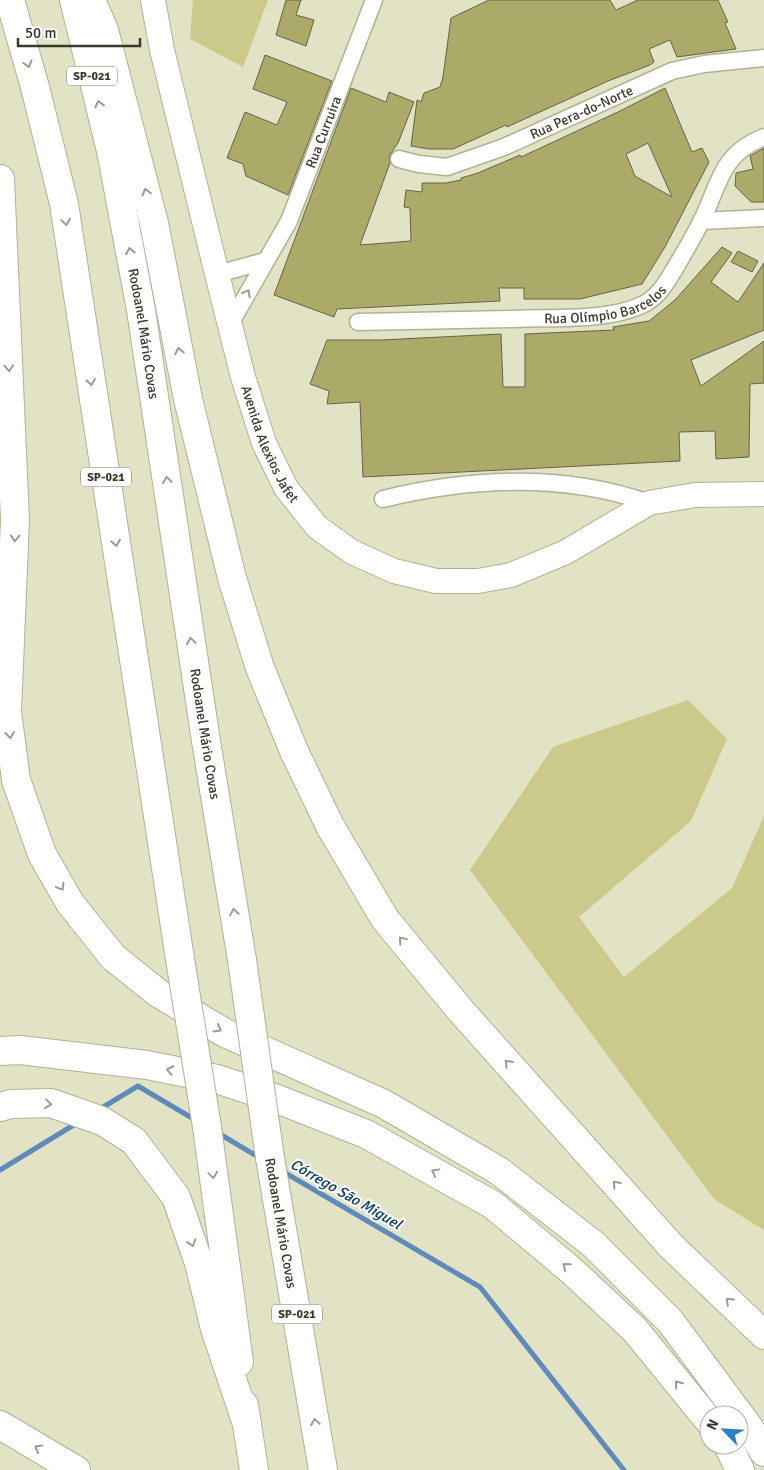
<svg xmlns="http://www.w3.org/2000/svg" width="764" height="1470" viewBox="0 0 764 1470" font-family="Signika,sans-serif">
<rect width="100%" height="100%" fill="#e2e2c4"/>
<!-- green -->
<path fill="#cbca8a" d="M 193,0 L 268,0 L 243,67 L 190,39 Z
M 688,700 L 727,739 L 691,821 L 579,917 L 624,977 L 732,888 L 764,816 L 764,1230 L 714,1199 L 470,870 L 553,747 Z"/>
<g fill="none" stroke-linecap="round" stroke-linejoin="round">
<!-- stream -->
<path stroke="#5e8bbb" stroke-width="5" d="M 100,1109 L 138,1086 L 197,1121
M 218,1133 L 260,1158
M 0,1170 L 77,1123
M 282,1171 L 480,1287 L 624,1470"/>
</g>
<!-- building -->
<path fill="#abaa68" stroke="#646449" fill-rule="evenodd" d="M 286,0 L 301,0 L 296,15 L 314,20 L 306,46 L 276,35 Z
M 489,0 L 610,0 L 616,10 L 638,0 L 718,0 L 728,22 L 725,23 L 736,49 L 677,57 L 670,40 L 649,49 L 654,62 L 650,65 L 608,81 L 507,127 L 506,125 L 453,149 L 429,149 L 411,146 L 417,100 L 421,102 L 424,93 L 440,87 L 443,77 L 451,18 Z
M 265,55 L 332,81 L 288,195 L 246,176 L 243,164 L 227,158 L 245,112 L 277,125 L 287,102 L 253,89 Z
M 351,88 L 386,102 L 389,92 L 414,102 L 398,143 L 389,156 L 390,163 L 360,245 L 411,241 L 410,208 L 404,207 L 406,190 L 422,192 L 422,183 L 446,183 L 461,180 L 461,178 L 478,173 L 520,155 L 521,157 L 620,111 L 665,88 L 692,152 L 702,148 L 709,162 L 665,247 L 642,284 L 580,299 L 524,299 L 524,288 L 499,288 L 500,301 L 337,309 L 334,317 L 274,295 ZM 648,143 L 672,197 L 635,176 L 626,154 Z
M 764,148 L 764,202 L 751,202 L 735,186 L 736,173 L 753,169 L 750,156 Z
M 722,247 L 732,253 L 711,282 L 738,302 L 764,263 L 764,330 L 691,360 L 701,386 L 764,341 L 764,383 L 750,384 L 749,457 L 716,459 L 715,431 L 679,432 L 680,461 L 363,477 L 360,402 L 327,404 L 329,391 L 310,384 L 327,340 L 381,340 L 501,334 L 503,387 L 525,387 L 525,334 L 614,330 L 613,327 L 649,321 L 675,300 Z
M 738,251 L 758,261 L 752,272 L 731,262 Z"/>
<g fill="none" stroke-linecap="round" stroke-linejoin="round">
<defs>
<g id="street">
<path id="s1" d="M 399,159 L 419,164 L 447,167 L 504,147 L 672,71 L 704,64 L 764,58"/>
<path d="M 701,221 L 764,218"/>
<path d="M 217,274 L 265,261"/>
<path id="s2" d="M 358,322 C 410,321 462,320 514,319 C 553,317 616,322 649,301 C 662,292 669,278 677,265 C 685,251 694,236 701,222 C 720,184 720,154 764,137"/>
<path id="s3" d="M 230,324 L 289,221 L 374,0"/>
<path d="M 383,499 C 470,478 563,473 649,503"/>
</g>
<g id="secondary">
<path id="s4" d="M 153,0 L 162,50 L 217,274 L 243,377 L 264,443 L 286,488 L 317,527 L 352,552 L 394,571 L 436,581 L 478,581 L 511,575 L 566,552 L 649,503 L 695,495 L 764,494"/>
</g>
<g id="highway">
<path d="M 10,0 L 35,87 L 64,204 L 180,959"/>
<path id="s5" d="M 74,0 L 111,151 L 141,310 L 206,741 L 242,960"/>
<path d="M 91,0 L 104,30 L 154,223 L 188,399 L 232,578 L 260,668 L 294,751 L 330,826 L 385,919 L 461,1011 L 671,1246 L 764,1335"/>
<path d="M 0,179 L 15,520 L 7,712 L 16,780 L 42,854 L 70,903 L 113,957 L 158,993 L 225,1033 L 384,1104 L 499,1171 L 593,1244 L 670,1321 L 748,1426 L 764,1452"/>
<path d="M 0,1051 L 20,1050 L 147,1065 L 217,1079 L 277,1099 L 366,1134 L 493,1205 L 572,1271 L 635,1330 L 709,1421"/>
<path d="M 0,1107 L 11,1104 L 51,1103 L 102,1121 L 134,1141 L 176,1197 L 199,1263 L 215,1329 L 247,1424"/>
<path d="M 207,1127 L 239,1362"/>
<path id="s6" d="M 270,1158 L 323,1470"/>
<path d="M 244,1405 L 254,1470"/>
<path d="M 0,1425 L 76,1470"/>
<path d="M 728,1445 L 740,1470"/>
</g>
</defs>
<!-- street casing -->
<use href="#street" stroke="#b1b294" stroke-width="19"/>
<!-- secondary casing -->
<use href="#secondary" stroke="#b1b294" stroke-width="26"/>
<!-- highway casing -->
<use href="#highway" stroke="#b1b294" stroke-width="30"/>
<!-- street -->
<use href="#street" stroke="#fff" stroke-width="16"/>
<!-- secondary -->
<use href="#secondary" stroke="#fff" stroke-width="24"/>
<!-- highway -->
<use href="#highway" stroke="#fff" stroke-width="28"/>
<defs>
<path id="highway-bridge" d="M 180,959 L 207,1127
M 242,960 L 270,1158"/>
</defs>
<!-- highway-bridge casing -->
<use href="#highway-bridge" stroke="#b1b294" stroke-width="30" stroke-linecap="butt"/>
<!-- highway-bridge -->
<use href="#highway-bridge" stroke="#fff" stroke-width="28"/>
</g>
<!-- one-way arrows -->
<defs><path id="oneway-chevron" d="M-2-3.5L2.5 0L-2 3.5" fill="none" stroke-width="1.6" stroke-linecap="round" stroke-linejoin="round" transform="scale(1.25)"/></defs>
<g stroke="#9c9c95">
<use href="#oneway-chevron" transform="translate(28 64) rotate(74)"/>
<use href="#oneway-chevron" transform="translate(99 104) rotate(-104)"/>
<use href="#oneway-chevron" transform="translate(146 192) rotate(-105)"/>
<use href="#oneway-chevron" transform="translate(66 222) rotate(81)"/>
<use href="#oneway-chevron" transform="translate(130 251) rotate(-101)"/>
<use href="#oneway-chevron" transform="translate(247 293) rotate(-61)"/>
<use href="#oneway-chevron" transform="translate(179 351) rotate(-101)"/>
<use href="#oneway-chevron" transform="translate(9 368) rotate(87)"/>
<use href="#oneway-chevron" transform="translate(91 382) rotate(81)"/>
<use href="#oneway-chevron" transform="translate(167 480) rotate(-98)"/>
<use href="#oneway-chevron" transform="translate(15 538) rotate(92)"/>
<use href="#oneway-chevron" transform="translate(116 543) rotate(81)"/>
<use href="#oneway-chevron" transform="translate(191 641) rotate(-98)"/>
<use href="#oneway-chevron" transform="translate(10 735) rotate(83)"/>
<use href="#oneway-chevron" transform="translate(61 887) rotate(59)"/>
<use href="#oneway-chevron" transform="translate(234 912) rotate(-99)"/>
<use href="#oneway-chevron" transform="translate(402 940) rotate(-130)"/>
<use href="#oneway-chevron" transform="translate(218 1029) rotate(30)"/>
<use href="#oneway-chevron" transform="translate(508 1063) rotate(-132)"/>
<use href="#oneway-chevron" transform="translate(170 1070) rotate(-168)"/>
<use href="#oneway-chevron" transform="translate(48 1104) rotate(6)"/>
<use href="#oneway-chevron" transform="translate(435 1172) rotate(-151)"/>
<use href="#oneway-chevron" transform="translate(213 1175) rotate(82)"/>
<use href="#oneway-chevron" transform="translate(616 1184) rotate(-132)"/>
<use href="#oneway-chevron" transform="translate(192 1243) rotate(71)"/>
<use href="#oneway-chevron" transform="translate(566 1266) rotate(-140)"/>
<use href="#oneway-chevron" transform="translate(729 1301) rotate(-136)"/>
<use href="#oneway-chevron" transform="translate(678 1384) rotate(-129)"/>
<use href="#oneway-chevron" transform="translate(315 1422) rotate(-100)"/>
<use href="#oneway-chevron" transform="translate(38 1448) rotate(-149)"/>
</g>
<g text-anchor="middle" stroke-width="4" stroke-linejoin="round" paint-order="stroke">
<!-- shield labels -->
<g fill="#fff" stroke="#74746b" stroke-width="1">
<rect x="67" y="66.5" width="50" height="19" rx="4"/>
<rect x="81" y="467.5" width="50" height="19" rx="4"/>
<rect x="272" y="1304.5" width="50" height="19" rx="4"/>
</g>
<g font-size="12" font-weight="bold" fill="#38382b">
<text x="92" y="80">SP-021</text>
<text x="106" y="481">SP-021</text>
<text x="297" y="1318">SP-021</text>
</g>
<!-- street labels -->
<g font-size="14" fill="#38382b" stroke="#fff">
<text dy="5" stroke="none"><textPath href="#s1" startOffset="194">Rua Pera-do-Norte</textPath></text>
<text dy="5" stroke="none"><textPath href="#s3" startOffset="214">Rua Curruira</textPath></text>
<text dy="5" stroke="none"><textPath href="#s2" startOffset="250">Rua Olímpio Barcelos</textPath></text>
<text dy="5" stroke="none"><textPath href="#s5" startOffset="341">Rodoanel Mário Covas</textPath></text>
<text dy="5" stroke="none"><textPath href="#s4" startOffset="460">Avenida Alexios Jafet</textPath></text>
<text dy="5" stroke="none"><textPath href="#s5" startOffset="746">Rodoanel Mário Covas</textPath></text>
<text dy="5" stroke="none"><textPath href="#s6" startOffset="66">Rodoanel Mário Covas</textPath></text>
</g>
<!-- water labels -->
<g font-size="15" font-style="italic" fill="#053b68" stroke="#fff">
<text transform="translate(346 1194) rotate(30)" y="5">Córrego São Miguel</text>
</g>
</g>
<!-- north arrow -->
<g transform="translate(724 1430) rotate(295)"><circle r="24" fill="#ffffff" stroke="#afafaa"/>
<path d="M0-4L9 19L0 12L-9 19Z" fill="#2a80ce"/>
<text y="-8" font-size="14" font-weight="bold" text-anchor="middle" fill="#38382b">N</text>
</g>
<!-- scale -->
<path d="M18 38v8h122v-8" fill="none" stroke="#38382b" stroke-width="2.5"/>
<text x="25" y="38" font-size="15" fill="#38382b" stroke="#ffffff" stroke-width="4" paint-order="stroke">50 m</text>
</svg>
